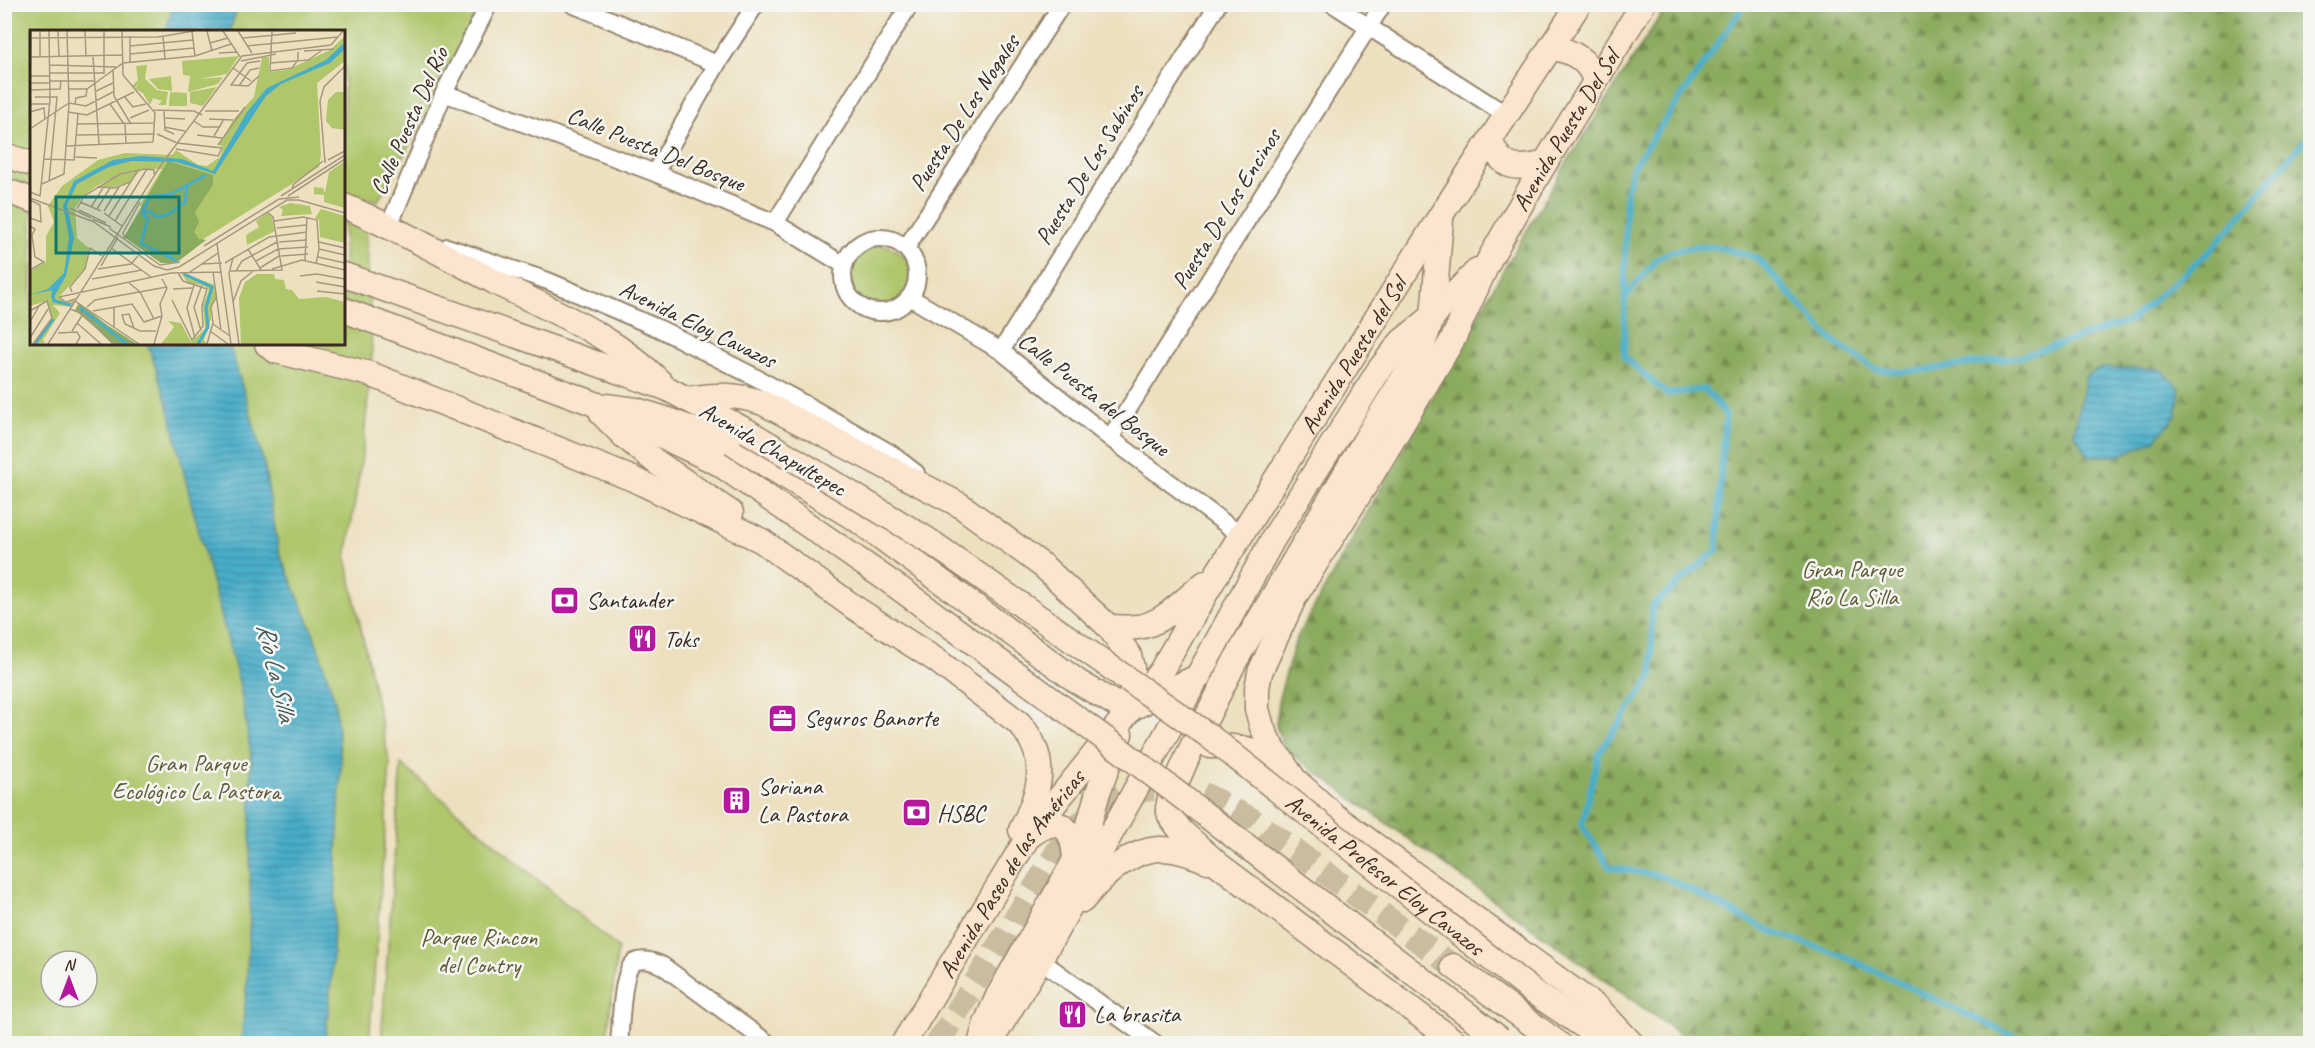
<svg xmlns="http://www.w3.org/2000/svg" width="2315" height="1048" viewBox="0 0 2315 1048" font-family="Caveat,sans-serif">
<defs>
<pattern id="forest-firs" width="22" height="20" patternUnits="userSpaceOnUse" patternTransform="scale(1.5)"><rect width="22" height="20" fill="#8bab5f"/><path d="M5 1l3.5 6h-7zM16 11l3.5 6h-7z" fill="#738b4e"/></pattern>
<pattern id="water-rules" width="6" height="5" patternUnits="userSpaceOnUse" patternTransform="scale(1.5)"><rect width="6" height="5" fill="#48adc8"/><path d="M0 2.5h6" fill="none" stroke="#3d8da2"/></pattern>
</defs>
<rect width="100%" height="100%" fill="#f6f6f2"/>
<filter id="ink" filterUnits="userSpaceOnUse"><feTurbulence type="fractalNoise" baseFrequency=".0167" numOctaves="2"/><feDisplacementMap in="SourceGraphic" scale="12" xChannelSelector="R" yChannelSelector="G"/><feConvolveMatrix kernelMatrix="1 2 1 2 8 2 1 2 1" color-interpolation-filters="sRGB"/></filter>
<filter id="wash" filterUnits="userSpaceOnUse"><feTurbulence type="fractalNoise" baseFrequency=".008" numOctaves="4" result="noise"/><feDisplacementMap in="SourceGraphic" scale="24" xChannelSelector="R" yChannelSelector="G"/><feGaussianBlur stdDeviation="1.35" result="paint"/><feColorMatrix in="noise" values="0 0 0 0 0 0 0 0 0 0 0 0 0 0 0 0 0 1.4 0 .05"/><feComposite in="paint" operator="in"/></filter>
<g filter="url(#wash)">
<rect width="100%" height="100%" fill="#ede0bf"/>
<!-- green -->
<path fill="#afc66b" stroke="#757844" stroke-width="1.5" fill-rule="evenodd" d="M 5,5 L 487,5 L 378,201 L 365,198 L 372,356 L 363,449 L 346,558 L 390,765 L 369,1043 L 5,1044 ZM 32,32 L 344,32 L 344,344 L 32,344 ZM 51,961 L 87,961 L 87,997 L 51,997 Z
M 880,244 C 943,257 895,337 857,295 C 836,273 858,251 880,244 Z
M 401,764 L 618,948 L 606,1043 L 381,1043 Z"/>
<!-- forest -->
<path fill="url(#forest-firs)" stroke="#636a3e" stroke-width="1.5" d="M 1667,5 L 2310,5 L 2310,1043 L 1692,1043 L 1285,750 L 1276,726 L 1278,701 L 1296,639 L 1505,267 L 1564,167 Z"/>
<!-- water -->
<path fill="url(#water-rules)" stroke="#426c73" stroke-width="1.5" d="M 173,5 L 173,4 L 238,5 L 230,31 L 166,31 Z
M 148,344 L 229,344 L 250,411 L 264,464 L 279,552 L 313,632 L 335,701 L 341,761 L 332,975 L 325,1043 L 241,1043 L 246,995 L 250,914 L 251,755 L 240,686 L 190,498 L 169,409 Z
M 2101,368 L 2160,369 L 2180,388 L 2176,416 L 2154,441 L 2118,456 L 2089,456 L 2074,433 L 2086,376 Z"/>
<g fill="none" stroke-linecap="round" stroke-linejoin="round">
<!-- stream -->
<path stroke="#48adc8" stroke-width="6" d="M 1745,4 L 1633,167 L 1626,192 L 1624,357 L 1667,394 L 1705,389 L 1726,415 L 1721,471 L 1717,550 L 1652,606 L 1652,676 L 1599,753 L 1582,825 L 1609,867 L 1665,877 L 1772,932 L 1843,956 L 2000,1030 L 2034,1044
M 1625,298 L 1657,259 L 1670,252 L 1697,247 L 1718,247 L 1757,258 L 1833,341 L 1875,369 L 1899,372 L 1925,370 L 2019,357 L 2130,321 L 2212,249 L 2310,134"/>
</g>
</g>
<g filter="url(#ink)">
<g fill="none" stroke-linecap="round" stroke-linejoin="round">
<!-- secondary-tunnel -->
<path stroke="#c9bc9f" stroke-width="24" stroke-dasharray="24 12" stroke-linecap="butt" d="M 937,1044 L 1065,839 L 1102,803 L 1148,789 L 1198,791 L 1253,820 L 1453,966"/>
<defs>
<path id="street" d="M 572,4 L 717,64
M 1333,4 L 1505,114
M 444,93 L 655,173 L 775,223 L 844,265
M 655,173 L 717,64 L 756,4
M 775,223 L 910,4
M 389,226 L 444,93 L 489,4
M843 275a37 37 0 1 1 74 0a37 37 0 1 1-74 0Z
M 447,247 L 548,281 L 660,329 L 751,375 L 810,407 L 890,453 L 916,473
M 906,248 L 1062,4
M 911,298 L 1001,351 L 1110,438 L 1242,536
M 1001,351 L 1218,4
M 1110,438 L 1383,4
M 1040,960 L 1156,1044
M 619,1044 C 621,1028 621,969 635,962 C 644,958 655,962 663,966 L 769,1044"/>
<g id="secondary">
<path d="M 1551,48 C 1571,50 1589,60 1595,81"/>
<path d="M 1490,140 C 1501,169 1516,171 1545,163"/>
<path d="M 4,155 L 32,164"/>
<path d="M 4,190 L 32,200"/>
<path d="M 344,206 C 396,228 445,256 495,282 C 552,311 615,336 660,382"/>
<path d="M 1441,220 L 1433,316 L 1420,352 L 1374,425 L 1235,661 L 1190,751 L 1170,797 L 1168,808 L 1170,816 L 1181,831 L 1219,865 L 1458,1044"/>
<path d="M 344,275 L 666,388 L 747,431"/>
<path d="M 344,310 L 590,402 L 718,463"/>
<path d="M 267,344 L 276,351 L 370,374 L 633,479 L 748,534 L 762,541 L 855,608 L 936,660 L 1019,723 C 1051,759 1040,792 1021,830"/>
<path d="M 686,399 C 716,395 734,393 763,403 L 960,505 L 1043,566 L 1109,627 L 1129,655 L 1132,668 L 1131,701"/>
<path d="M 598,405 L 636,410 L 665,419 L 705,434 L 757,459 L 859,521 L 1078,682 L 1124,709 L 1130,709 L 1199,676"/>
<path d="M 602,414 L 624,436 L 656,462 L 731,513"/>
<path d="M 1109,627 C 1118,627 1128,628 1138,627 C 1165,623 1184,599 1205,583"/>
<path d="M 1210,746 C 1237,745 1259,750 1283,761"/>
<path d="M 1031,835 C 1060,813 1073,827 1075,860"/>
<path d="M 1083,900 C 1101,878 1128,851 1158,849 C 1175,848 1193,855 1208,861"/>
<path d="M 1453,966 L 1559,1044"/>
<path d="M 1532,991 L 1610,1044"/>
<path d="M 994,1036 L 1040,960 L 1142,778 L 1273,539 L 1379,370 L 1402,341 L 1433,316 L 1478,270"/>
<path id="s1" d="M 903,1044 L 1028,837 L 1161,671 L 1218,572 L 1441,215 L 1579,4"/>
<path d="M 980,1044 L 986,1023 L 998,996 L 1075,860 L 1089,824 L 1098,792 L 1120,734"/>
<path id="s2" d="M 1632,1044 L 1599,1009 L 1336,817 L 1295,780 L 1270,744 L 1262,727 L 1257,709 L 1257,688 L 1260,672 L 1295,596 L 1372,474 L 1453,339 L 1490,258 L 1545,163 L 1643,4"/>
</g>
</defs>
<!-- street casing -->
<use href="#street" stroke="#94856e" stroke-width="20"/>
<!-- secondary casing -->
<use href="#secondary" stroke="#94856e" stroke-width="27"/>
<!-- street -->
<use href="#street" stroke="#fff" stroke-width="16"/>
<!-- secondary -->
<use href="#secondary" stroke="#fbe5cf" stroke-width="24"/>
<defs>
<g id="secondary-bridge">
<path id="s3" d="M 747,431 L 928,540 L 1209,736 L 1532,991"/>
<path d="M 718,463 L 899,588 L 1123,752 L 1500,1039"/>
</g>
</defs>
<!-- secondary-bridge casing -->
<use href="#secondary-bridge" stroke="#94856e" stroke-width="27" stroke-linecap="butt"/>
<!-- secondary-bridge -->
<use href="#secondary-bridge" stroke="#fbe5cf" stroke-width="24"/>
</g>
</g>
<!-- icons -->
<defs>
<symbol id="bank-square" viewBox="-11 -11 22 22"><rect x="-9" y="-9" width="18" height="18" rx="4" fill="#b5179e" stroke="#f6f6f2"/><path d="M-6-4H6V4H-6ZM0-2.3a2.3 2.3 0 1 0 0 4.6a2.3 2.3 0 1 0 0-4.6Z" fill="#fff"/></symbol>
<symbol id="restaurant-square" viewBox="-11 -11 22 22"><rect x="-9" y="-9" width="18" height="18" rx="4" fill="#b5179e" stroke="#f6f6f2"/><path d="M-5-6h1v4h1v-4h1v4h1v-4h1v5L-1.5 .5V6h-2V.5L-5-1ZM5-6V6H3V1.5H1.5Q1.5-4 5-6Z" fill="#fff"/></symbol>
<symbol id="office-square" viewBox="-11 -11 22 22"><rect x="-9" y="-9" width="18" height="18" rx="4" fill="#b5179e" stroke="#f6f6f2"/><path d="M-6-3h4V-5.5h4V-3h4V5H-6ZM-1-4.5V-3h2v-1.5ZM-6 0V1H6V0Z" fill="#fff"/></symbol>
<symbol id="building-square" viewBox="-11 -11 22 22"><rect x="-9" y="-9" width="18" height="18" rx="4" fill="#b5179e" stroke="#f6f6f2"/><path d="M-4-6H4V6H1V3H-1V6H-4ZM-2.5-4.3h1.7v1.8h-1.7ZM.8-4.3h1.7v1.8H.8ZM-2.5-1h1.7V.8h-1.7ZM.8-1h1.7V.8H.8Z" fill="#fff"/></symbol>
</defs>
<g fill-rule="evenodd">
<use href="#bank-square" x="548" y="584" width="33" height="33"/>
<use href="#restaurant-square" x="626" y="622" width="33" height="33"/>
<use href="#office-square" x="766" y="702" width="33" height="33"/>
<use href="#building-square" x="720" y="784" width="33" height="33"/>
<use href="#bank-square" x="900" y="796" width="33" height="33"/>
<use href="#restaurant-square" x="1056" y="998" width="33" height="33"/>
</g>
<g text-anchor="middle" stroke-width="5" stroke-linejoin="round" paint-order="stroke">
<!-- street labels -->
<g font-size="24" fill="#3b2a1e" stroke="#f6f6f2">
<text transform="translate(964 113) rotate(-57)" y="8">Puesta De Los Nogales</text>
<text transform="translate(409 121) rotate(-66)" y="8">Calle Puesta Del Río</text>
<text dy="8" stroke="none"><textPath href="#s2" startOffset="1170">Avenida Puesta Del Sol</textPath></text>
<text transform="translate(656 149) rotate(22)" y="8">Calle Puesta Del Bosque</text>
<text transform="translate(1089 165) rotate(-58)" y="8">Puesta De Los Sabinos</text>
<text transform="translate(1226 209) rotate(-58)" y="8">Puesta De Los Encinos</text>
<text transform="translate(698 324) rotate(26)" y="8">Avenida Eloy Cavazos</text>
<text dy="8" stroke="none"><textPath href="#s1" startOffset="824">Avenida Puesta del Sol</textPath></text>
<text transform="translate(1094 394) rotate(38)" y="8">Calle Puesta del Bosque</text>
<text transform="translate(773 449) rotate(30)" y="8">Avenida Chapultepec</text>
<text dy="8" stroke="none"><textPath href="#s1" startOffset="202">Avenida Paseo de las Américas</textPath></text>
<text dy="8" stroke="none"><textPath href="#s3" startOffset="778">Avenida Profesor Eloy Cavazos</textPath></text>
</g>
<!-- park labels -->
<g font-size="24" fill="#5e5935" stroke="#f6f6f2">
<text x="1852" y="577">Gran Parque<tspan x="1852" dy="28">Río La Silla</tspan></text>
<text x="196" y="771">Gran Parque<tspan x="196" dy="28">Ecológico La Pastora</tspan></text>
<text x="479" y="945">Parque Rincon<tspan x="479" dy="28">del Contry</tspan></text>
</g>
<!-- poi labels -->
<g font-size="24" fill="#3b2a1e" stroke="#f6f6f2" text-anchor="start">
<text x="586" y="608">Santander</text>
<text x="664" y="647">Toks</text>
<text x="804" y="726">Seguros Banorte</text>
<text x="758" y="794">Soriana<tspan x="758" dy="28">La Pastora</tspan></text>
<text x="937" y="821">HSBC</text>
<text x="1094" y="1022">La brasita</text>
</g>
<!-- water labels -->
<g font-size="26" font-style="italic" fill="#40585a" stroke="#f6f6f2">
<text transform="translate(277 672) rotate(77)" y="9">Río La Silla</text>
</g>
</g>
<!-- overview -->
<g transform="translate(30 30)">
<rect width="315" height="315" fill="#ede0bf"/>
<path d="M 315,6 L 315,31 L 287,53 L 291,125 L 289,137 L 175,208 L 156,225 L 110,175 L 132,139 L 112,139 L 99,152 L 84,157 L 70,157 L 80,149 L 67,156 L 53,166 L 45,178 L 47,208 L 59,218 L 55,239 L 29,267 L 36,273 L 45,270 L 41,277 L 23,275 L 30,283 L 13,310 L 15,313 L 4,314 L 22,291 L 17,271 L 0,276 L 0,241 L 16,232 L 16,206 L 24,192 L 18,176 L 32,156 L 68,130 L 95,123 L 142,125 L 146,120 L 168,135 L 177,136 L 190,127 L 193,117 L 189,115 L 203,90 L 224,67 L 232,27 L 239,27 L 239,42 L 257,40 L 300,20 ZM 209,26 L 197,44 L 169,49 L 193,47 L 188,54 L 158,62 L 160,46 L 153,45 L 152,31 ZM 117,35 L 115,49 L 127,60 L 138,62 L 136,75 L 128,75 L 132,71 L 123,68 L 120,75 L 113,63 L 105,59 L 111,51 L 104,59 L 102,56 L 108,50 L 106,36 ZM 141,46 L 142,61 L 128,59 L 119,49 ZM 187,57 L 173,76 L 160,73 L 160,62 ZM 140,62 L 157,63 L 157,76 L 139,76 ZM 306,62 L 315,62 L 315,100 L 302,98 L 296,91 L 298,70 ZM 315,131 L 315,178 L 294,172 L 294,165 L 284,164 L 284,157 L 293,158 L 295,163 L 299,142 ZM 260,173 L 280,176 L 282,184 L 251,186 L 253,180 L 249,177 ZM 291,179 L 315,186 L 315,213 L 290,207 L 289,190 L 285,188 ZM 237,183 L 241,185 L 245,201 L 217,215 L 216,205 L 229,197 L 226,191 ZM 150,242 L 185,255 L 187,266 L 181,276 L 181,289 L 174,310 L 177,314 L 131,314 L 144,297 L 138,291 L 151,293 L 161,312 L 175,299 L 173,275 L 179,260 L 173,255 L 159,254 ZM 227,244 L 244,244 L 245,249 L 254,250 L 256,259 L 262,260 L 269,269 L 296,267 L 315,272 L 315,314 L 211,314 L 209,268 L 215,252 Z" fill="#afc66b"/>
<path d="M 138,131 L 183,145 L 183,155 L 165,182 L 169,192 L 164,202 L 169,209 L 176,210 L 146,233 L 131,233 L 94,207 ZM 49,273 L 77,295 L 107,314 L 84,314 L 45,280 Z" fill="#8bab5f"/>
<path d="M 315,12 L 315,19 L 300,33 L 251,54 L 236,66 L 185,144 L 147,132 L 101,131 L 79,137 L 47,154 L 37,175 L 44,208 L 36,246 L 24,267 L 21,268 L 22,260 L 0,265 L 18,259 L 34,243 L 39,207 L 33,176 L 44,151 L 83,130 L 111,126 L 152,129 L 183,141 L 217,82 L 237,58 L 296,30 Z" fill="#48adc8"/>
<path fill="none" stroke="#48adc8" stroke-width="3" d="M 112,183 L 120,166 L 141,164 L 176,145M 113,183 L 119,181 L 127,187 L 139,184 L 155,172 L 157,156M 112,184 L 118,189 L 111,213 L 147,231M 154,244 L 182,257 L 176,278 L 178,297 L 168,314M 23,266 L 24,271 L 41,275M 50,278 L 97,314M 5,314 L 23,289"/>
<path fill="none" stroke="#a6977f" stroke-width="1.5" d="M 10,1 L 10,27M 28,1 L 29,26M 55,1 L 56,26M 74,1 L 74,44M 92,1 L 93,45 L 125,83 L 123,112M 162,1 L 165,26M 177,1 L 182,21M 193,1 L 210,27M 208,1 L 222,23M 242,1 L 240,41 L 262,38 L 268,30 L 268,22M 100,6 L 100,32M 133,6 L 135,29M 0,8 L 128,7 L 164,1M 213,8 L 266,3M 180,13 L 198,8M 100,16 L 163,10M 217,16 L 308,7M 274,21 L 304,19M 189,23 L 207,22M 100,24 L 164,18M 1,27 L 92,25M 63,27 L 69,114M 211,31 L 246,24M 240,33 L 278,30 L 291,21M 20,35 L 86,37M 203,38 L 221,51M 83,39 L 84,66 L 101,94M 20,43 L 74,43M 1,46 L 20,46M 229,46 L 218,56 L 201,55 L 217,33 L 230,31M 20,51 L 65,51M 1,53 L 20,53M 209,56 L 220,40 L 229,38M 0,57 L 1,1M 39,59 L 57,59 L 93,33 L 165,26 L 201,14M 0,60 L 30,59 L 31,51M 66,61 L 83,53M 94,66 L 103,77 L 116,74M 5,67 L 27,67 L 19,151M 0,74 L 20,74M 45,74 L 46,68 L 56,66 L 57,59M 80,74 L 94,94M 122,80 L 164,81 L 172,85M 134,80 L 135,100 L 144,104M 175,81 L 209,81M 0,82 L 14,78 L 15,89M 38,82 L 57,85 L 104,62M 100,88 L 119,80M 135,88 L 155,89M 179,89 L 203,90M 164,91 L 173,97 L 189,97M 47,94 L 125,93M 95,94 L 96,113M 134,97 L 155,101M 0,99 L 39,73 L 56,76 L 83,62M 127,104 L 147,113 L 192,118 L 188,126 L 146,119M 46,105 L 125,104M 167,105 L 192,108M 184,106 L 194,89M 188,115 L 215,77M 36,116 L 123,112M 45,127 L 67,128M 295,128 L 295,133 L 290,71 L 294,57 L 315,36M 14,129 L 44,130 L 48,84M 298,130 L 315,121M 12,154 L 34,144 L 39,74 L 37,1M 67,157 L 85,158 L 100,152M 262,160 L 263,155 L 293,131M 0,162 L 10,166 L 20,70 L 19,1M 251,166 L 315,125M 258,166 L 315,129M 0,168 L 64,192 L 124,236 L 137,240 L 149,237 L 257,170 L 269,170 L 315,183M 0,170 L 10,175 L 11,192 L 0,188M 50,172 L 71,181M 61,177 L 73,158M 40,178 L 61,188M 47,179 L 54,166 L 90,144 L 115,139 L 124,140 L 124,144M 67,179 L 80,158M 49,180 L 76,193M 74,181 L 89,157M 74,183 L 92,196M 79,186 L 107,142M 62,189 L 81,197M 85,191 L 117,139M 244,191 L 273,187 L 287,190 L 289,219 L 286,234M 0,196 L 5,199 L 2,205 L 5,227 L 14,232 L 0,240M 79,198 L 130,235 L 150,232M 247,198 L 276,195M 95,209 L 93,203 L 110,172M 249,212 L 277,210M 289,212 L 315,218M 187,214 L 201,314M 174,216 L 249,169 L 269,167M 81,218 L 121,247M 218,219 L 231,240M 289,219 L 315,225M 251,226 L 278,224M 288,227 L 315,233M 203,228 L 199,243 L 209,314M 275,230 L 277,188M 226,231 L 248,219 L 278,217M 195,233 L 239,207 L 277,202M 172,234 L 192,233M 71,236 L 88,207M 230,238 L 249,226M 68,239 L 101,234 L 108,226M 242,239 L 272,230 L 315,240M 199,241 L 252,240 L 243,187 L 237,182M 206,241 L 212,231 L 247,212M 160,242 L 188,223M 183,242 L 191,300M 270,246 L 287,244 L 315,249M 62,249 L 112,240M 132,249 L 137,258 L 130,274 L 132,286M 98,252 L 110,262 L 124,289M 286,252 L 315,257M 164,255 L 157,278 L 165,308M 143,259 L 162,258M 287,261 L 315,264M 42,262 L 40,257 L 55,239 L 60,218 L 72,226M 29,267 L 141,243 L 191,242M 29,267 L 36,272 L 45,269M 142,270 L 162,310 L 173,296 L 172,276 L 177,259 L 153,251 L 148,243M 45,271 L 109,314M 203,272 L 211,251 L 223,241M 57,277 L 65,270 L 137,257M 84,277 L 84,297M 40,279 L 53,284 L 83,314M 0,281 L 17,271 L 22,288 L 3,314M 63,281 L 102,274 L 114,292 L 132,286M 0,292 L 9,276M 47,293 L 71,314M 183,294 L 200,306M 104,298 L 99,284 L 92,285 L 95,294 L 110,301 L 126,301M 42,301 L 53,284M 171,301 L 164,277 L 172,255M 180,301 L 198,314M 28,303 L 47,302 L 50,307 L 46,314M 0,308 L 18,279M 18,314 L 131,135 L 212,26 L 301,15 L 313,1M 124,314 L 132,286M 177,314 L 183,293 L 181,277 L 187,266"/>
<path fill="#0f766e" fill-opacity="0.15" stroke="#0f766e" stroke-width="3" d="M 26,167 L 149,167 L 149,223 L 26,223 Z"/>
<rect width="315" height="315" fill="none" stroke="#3b2a1e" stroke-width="3"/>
</g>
<!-- margin -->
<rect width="2315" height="1048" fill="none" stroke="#f6f6f2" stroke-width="24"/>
<!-- north arrow -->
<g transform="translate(69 979)"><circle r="28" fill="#f6f6f2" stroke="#aba49d" stroke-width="1.5"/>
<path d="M0-4.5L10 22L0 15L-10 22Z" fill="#b5179e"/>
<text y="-9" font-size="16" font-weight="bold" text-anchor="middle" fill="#3b2a1e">N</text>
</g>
</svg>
